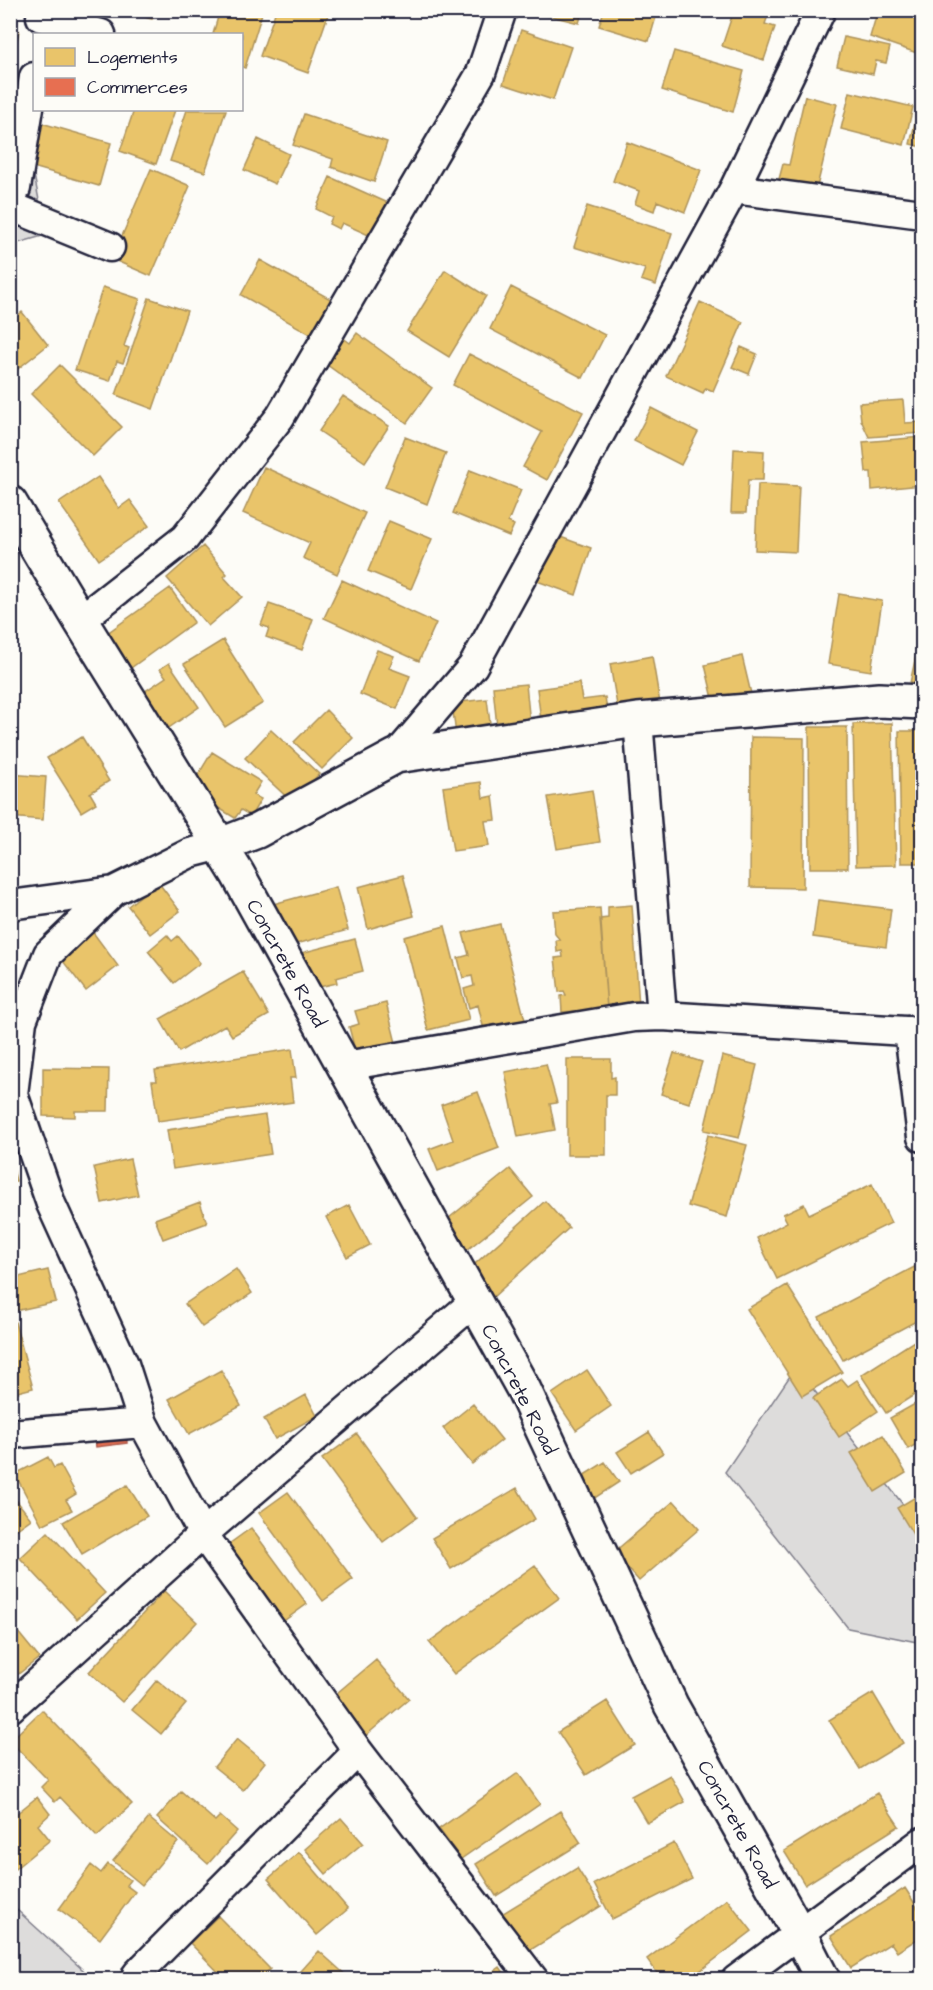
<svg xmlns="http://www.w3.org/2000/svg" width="933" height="1990" viewBox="0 0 933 1990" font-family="'Architects Daughter',sans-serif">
<rect width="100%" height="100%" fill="#fdfcf7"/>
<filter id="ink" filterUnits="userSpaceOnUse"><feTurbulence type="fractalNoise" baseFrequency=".0167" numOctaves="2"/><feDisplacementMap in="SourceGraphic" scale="12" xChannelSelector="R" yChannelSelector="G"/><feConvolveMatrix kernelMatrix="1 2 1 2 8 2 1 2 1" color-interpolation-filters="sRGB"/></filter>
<g filter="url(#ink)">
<!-- green -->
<path fill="#dddcdb" stroke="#807f8b" stroke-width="1.5" d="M 19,100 L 46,235 L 11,245 L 11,101 Z
M 796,1367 L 922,1529 L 922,1643 L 848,1628 L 725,1472 Z
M 17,1910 L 93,1979 L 11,1979 L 11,1917 Z"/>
<!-- homes -->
<path fill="#e9c46a" stroke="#ad935c" stroke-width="1.5" d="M 118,10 L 154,10 L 152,19 Z
M 220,10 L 263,10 L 245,68 L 242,67 L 242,34 L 213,34 Z
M 276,10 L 316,10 L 328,15 L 308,73 L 260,56 Z
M 544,10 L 583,10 L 579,23 L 543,14 Z
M 604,10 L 658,10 L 649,41 L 599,26 Z
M 734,10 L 761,10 L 769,13 L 765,24 L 775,27 L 764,60 L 722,46 Z
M 878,10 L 900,10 L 922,18 L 922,37 L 917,53 L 870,37 Z
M 10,29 L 19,31 L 11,68 L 10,68 Z
M 521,30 L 571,47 L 553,100 L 503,84 Z
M 844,37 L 890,47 L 886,63 L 876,61 L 873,74 L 837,66 Z
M 674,51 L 744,71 L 733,112 L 662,90 Z
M 10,78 L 18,79 L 11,116 L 10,116 Z
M 850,92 L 913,107 L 904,145 L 841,129 Z
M 805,96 L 837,104 L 815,195 L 787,188 L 789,182 L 779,179 L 783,164 L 789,165 Z
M 920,102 L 922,103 L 922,147 L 910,144 Z
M 134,110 L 175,110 L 156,164 L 120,151 Z
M 187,110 L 226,110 L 205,172 L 170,161 Z
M 304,114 L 387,142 L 374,182 L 331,167 L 333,159 L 293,145 Z
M 38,122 L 111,143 L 99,186 L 26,165 Z
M 258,139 L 289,154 L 275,184 L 244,170 Z
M 627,142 L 701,170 L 685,212 L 657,201 L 654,211 L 635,204 L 639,191 L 613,181 Z
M 151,169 L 190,186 L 151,276 L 112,259 Z
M 330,177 L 388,203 L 373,237 L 342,223 L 339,229 L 329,224 L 332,217 L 316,209 Z
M 587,206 L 672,233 L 656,285 L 641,280 L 645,269 L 574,247 Z
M 260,260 L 334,301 L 314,336 L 241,295 Z
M 445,270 L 486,296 L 449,357 L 407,331 Z
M 103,287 L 140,299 L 124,346 L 129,348 L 123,363 L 117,361 L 110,381 L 75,370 Z
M 511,287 L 605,335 L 583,378 L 490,329 Z
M 149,298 L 187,311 L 153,409 L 116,395 Z
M 700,302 L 743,322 L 713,391 L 706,388 L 703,393 L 666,376 Z
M 22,312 L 48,345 L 10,375 L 10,321 Z
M 357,333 L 432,388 L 407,423 L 319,359 L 338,334 L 350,343 Z
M 741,347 L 757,354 L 749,374 L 732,367 Z
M 469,354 L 583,412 L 547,480 L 523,467 L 542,432 L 453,385 Z
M 60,365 L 122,427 L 93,456 L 31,394 Z
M 343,396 L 389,426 L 365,462 L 319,431 Z
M 903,400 L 905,423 L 922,422 L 922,433 L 869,437 L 861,420 L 859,403 Z
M 651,408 L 698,432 L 681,465 L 634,441 Z
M 405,437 L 446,453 L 427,504 L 385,487 Z
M 922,437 L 922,485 L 872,490 L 871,472 L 866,472 L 863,442 Z
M 734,449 L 764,451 L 763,480 L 748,480 L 746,513 L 731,513 Z
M 264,467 L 365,513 L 337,574 L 303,558 L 310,543 L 243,513 Z
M 470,470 L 521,490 L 508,522 L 514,525 L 509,536 L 453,513 Z
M 98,477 L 119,508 L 130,500 L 149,526 L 99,560 L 59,503 Z
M 758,484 L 799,486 L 796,552 L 755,550 Z
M 389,521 L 432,539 L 411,589 L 368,571 Z
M 552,534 L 591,548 L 576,595 L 537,581 Z
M 203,546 L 227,574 L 224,577 L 242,597 L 208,626 L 167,578 Z
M 342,580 L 436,623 L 419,661 L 324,618 Z
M 170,588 L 194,622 L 124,673 L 99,639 Z
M 839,594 L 882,601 L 871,671 L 828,664 Z
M 269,604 L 313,619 L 302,650 L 266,637 L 269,628 L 261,625 Z
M 922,628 L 922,686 L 910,683 Z
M 223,640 L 263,703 L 225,727 L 184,664 Z
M 377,650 L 394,656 L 389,668 L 410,676 L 397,709 L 360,694 Z
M 652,656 L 661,709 L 619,717 L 610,664 Z
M 742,656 L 753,702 L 716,711 L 705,665 Z
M 169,663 L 199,707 L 160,734 L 135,698 L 166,677 L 160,669 Z
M 579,683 L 582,700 L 605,697 L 607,711 L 541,720 L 537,689 Z
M 526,684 L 530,724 L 497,727 L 493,687 Z
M 487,699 L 491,731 L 456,735 L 452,703 Z
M 326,710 L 353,738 L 322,769 L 294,742 Z
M 892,723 L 896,865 L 856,866 L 853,724 Z
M 809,727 L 847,727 L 848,868 L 810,868 Z
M 271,730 L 319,774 L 293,803 L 245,758 Z
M 899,731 L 922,731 L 922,863 L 901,863 Z
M 82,737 L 109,781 L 90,793 L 96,803 L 81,812 L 47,758 Z
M 751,737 L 804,738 L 803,888 L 750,887 Z
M 212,752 L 261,782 L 253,795 L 261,799 L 251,816 L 241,810 L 235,818 L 189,790 Z
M 10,774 L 46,777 L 43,820 L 10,817 Z
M 481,782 L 483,798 L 493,796 L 496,820 L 485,821 L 489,846 L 453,851 L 443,787 Z
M 592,790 L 600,842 L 557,849 L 548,797 Z
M 403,875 L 414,916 L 368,929 L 358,887 Z
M 158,882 L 180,911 L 150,934 L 128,906 Z
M 336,887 L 348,930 L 285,947 L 273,904 Z
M 818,900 L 891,909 L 886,947 L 813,937 Z
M 632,905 L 639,1006 L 607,1009 L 600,919 L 608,918 L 608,907 Z
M 600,908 L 607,1009 L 562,1012 L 561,996 L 566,995 L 564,991 L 559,992 L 555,958 L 563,957 L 562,951 L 557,952 L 556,940 L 560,940 L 555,934 L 553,911 Z
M 500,924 L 525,1020 L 484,1030 L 478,1005 L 469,1008 L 464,989 L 474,986 L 472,976 L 463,978 L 458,958 L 469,955 L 463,933 Z
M 445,926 L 469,1020 L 428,1030 L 404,937 Z
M 89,927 L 118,966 L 86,991 L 56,952 Z
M 167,935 L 172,941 L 178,936 L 200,963 L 174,983 L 148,951 Z
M 355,939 L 363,971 L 336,978 L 337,983 L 310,989 L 301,953 Z
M 918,946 L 922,946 L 922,1026 L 914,1025 Z
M 243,972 L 269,1015 L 232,1036 L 225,1025 L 179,1052 L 160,1019 Z
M 386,1003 L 396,1043 L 356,1054 L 349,1027 L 359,1024 L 355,1011 Z
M 292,1049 L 296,1078 L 290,1078 L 293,1102 L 158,1121 L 152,1081 L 157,1081 L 155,1070 Z
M 674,1053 L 702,1062 L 689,1103 L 661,1094 Z
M 722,1056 L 757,1065 L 739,1138 L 704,1130 Z
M 567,1059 L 611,1059 L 611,1078 L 615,1077 L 615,1095 L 606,1095 L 606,1155 L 567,1155 Z
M 546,1064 L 557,1103 L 550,1104 L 555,1130 L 518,1137 L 505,1072 Z
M 43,1068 L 109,1069 L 108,1111 L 75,1111 L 75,1117 L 43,1116 Z
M 478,1092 L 499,1148 L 438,1171 L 429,1149 L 453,1140 L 441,1105 Z
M 265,1115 L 271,1154 L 173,1169 L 167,1130 Z
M 708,1135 L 747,1145 L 727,1217 L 688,1206 Z
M 10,1157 L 16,1181 L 10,1182 Z
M 130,1159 L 138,1195 L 102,1203 L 94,1167 Z
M 510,1169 L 533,1197 L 467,1250 L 444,1222 Z
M 872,1184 L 891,1223 L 777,1279 L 757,1238 L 787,1222 L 783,1214 L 804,1204 L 809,1214 Z
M 545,1201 L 569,1228 L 492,1298 L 467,1271 Z
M 200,1202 L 207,1223 L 163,1239 L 155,1219 Z
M 349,1205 L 370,1245 L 347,1257 L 326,1217 Z
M 922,1263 L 922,1318 L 843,1360 L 819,1317 Z
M 236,1269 L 252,1293 L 202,1327 L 185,1304 Z
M 48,1270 L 56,1302 L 10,1312 L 10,1279 Z
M 787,1285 L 842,1372 L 802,1396 L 747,1309 Z
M 15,1322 L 33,1388 L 10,1394 L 10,1323 Z
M 914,1341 L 922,1354 L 922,1362 L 919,1364 L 922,1369 L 922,1390 L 886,1413 L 861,1375 Z
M 221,1370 L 241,1406 L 189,1434 L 169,1399 Z
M 587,1370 L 611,1406 L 576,1430 L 552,1394 Z
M 842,1379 L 848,1386 L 857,1380 L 878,1411 L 839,1437 L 813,1398 Z
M 306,1395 L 317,1416 L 275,1439 L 264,1419 Z
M 922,1400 L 922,1441 L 908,1449 L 890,1418 Z
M 473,1404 L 502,1440 L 472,1464 L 443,1428 Z
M 649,1432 L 663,1453 L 631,1473 L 617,1452 Z
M 357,1434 L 417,1517 L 383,1542 L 322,1459 Z
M 883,1435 L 906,1473 L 875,1492 L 851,1453 Z
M 48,1457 L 54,1468 L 60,1465 L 76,1494 L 66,1500 L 72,1510 L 42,1525 L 15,1474 Z
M 605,1462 L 619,1482 L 587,1503 L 573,1482 Z
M 127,1485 L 147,1516 L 82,1554 L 63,1522 Z
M 517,1488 L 535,1519 L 451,1569 L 432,1538 Z
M 10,1492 L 31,1519 L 10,1534 Z
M 288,1492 L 353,1579 L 323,1601 L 259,1513 Z
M 922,1493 L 922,1549 L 897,1508 Z
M 674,1501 L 699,1529 L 639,1581 L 614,1552 Z
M 251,1528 L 307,1604 L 274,1628 L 218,1552 Z
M 48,1532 L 105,1593 L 77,1619 L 20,1558 Z
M 535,1565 L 559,1598 L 454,1674 L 429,1642 Z
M 164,1591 L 197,1622 L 122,1702 L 89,1672 Z
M 17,1631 L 39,1658 L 12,1679 L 10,1636 Z
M 376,1660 L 409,1699 L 364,1737 L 331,1698 Z
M 157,1680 L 186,1704 L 161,1734 L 132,1710 Z
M 873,1693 L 903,1743 L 860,1769 L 829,1720 Z
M 607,1701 L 635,1745 L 586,1775 L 558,1732 Z
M 42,1710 L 132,1804 L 97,1836 L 60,1797 L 55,1802 L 41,1787 L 48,1780 L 10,1741 Z
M 237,1739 L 265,1762 L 243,1790 L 214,1767 Z
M 518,1773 L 540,1804 L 461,1859 L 439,1829 Z
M 670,1775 L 685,1802 L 647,1823 L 631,1796 Z
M 181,1791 L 215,1821 L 220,1816 L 237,1831 L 208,1864 L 157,1818 Z
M 877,1793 L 899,1826 L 805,1885 L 784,1851 Z
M 37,1797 L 50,1814 L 38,1825 L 50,1840 L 10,1873 L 10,1819 Z
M 560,1811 L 581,1843 L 496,1896 L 476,1864 Z
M 149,1818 L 178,1842 L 142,1885 L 113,1861 Z
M 341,1818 L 363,1843 L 326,1874 L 305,1849 Z
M 674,1843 L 692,1879 L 612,1919 L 594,1884 Z
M 299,1852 L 348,1909 L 317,1935 L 268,1879 Z
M 108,1864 L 130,1880 L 126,1885 L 135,1892 L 100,1939 L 59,1909 L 91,1865 L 101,1873 Z
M 577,1868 L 601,1906 L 524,1954 L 500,1915 Z
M 905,1888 L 922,1915 L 922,1936 L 897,1952 L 891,1943 L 851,1968 L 831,1936 Z
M 727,1899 L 752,1931 L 688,1980 L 662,1980 L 647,1959 Z
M 218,1916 L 270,1969 L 259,1980 L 226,1980 L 190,1943 Z
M 319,1951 L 348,1977 L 346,1980 L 293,1980 Z
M 500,1967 L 509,1980 L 483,1980 Z"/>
<!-- shops -->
<path fill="#e76f51" stroke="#ac584a" stroke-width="1.5" d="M 126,1429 L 127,1443 L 96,1447 L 94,1433 Z"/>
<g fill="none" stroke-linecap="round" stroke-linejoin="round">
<defs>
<path id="street" d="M 41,17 L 101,34
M 734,189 L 922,214
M 10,202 L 16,188 L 34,77
M 10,206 L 110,247
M 80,620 L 185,538 L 280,417 L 481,73 L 502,10
M 638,720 L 662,1016
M 396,756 L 473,666 L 734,189 L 821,10
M 114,891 L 48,954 L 22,1021 L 13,1094 L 51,1204 L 124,1364 L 143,1423 L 203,1534 L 358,1751 L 534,1980
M 10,905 L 114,891 L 190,853 L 221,845
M 909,1031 L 922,1137
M 345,1066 L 634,1017 L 662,1016 L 922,1032
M 10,1434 L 143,1423
M 10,1708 L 203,1534 L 475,1301
M 136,1980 L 137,1974 L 358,1751
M 736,1980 L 922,1842"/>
<path id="secondary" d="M 10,503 L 80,620 L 237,873 L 524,1390 L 671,1705 L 799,1933 L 823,1980
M 221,845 L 257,831 L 396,756 L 638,720 L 879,700 L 922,702"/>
</defs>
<!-- street casing -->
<use href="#street" stroke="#22223b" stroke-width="33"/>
<!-- secondary casing -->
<use href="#secondary" stroke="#22223b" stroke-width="38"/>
<!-- street -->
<use href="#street" stroke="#fdfcf7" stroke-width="28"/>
<!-- secondary -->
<use href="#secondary" stroke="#fdfcf7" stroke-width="33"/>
</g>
</g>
<g text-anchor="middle" stroke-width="6" stroke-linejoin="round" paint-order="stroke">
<!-- street labels -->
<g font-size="20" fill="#22223b" stroke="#fdfcf7">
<text transform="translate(287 963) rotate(61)" y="7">Concrete Road</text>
<text transform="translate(520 1389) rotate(63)" y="7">Concrete Road</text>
<text transform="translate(738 1824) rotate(61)" y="7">Concrete Road</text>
</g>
</g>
<!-- margin -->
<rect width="933" height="1990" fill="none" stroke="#fdfcf7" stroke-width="36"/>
<rect x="18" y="18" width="897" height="1954" fill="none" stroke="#22223b" stroke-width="2" filter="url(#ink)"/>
<!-- legend -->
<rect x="33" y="33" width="210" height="78" fill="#fdfcf7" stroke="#a5a5ac" stroke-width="1.5"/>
<rect x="45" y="48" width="30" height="18" fill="#e9c46a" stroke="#a5a5ac" stroke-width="1.5"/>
<text x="87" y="63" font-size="18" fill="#22223b">Logements</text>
<rect x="45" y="78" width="30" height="18" fill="#e76f51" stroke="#a5a5ac" stroke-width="1.5"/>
<text x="87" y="93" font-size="18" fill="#22223b">Commerces</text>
</svg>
